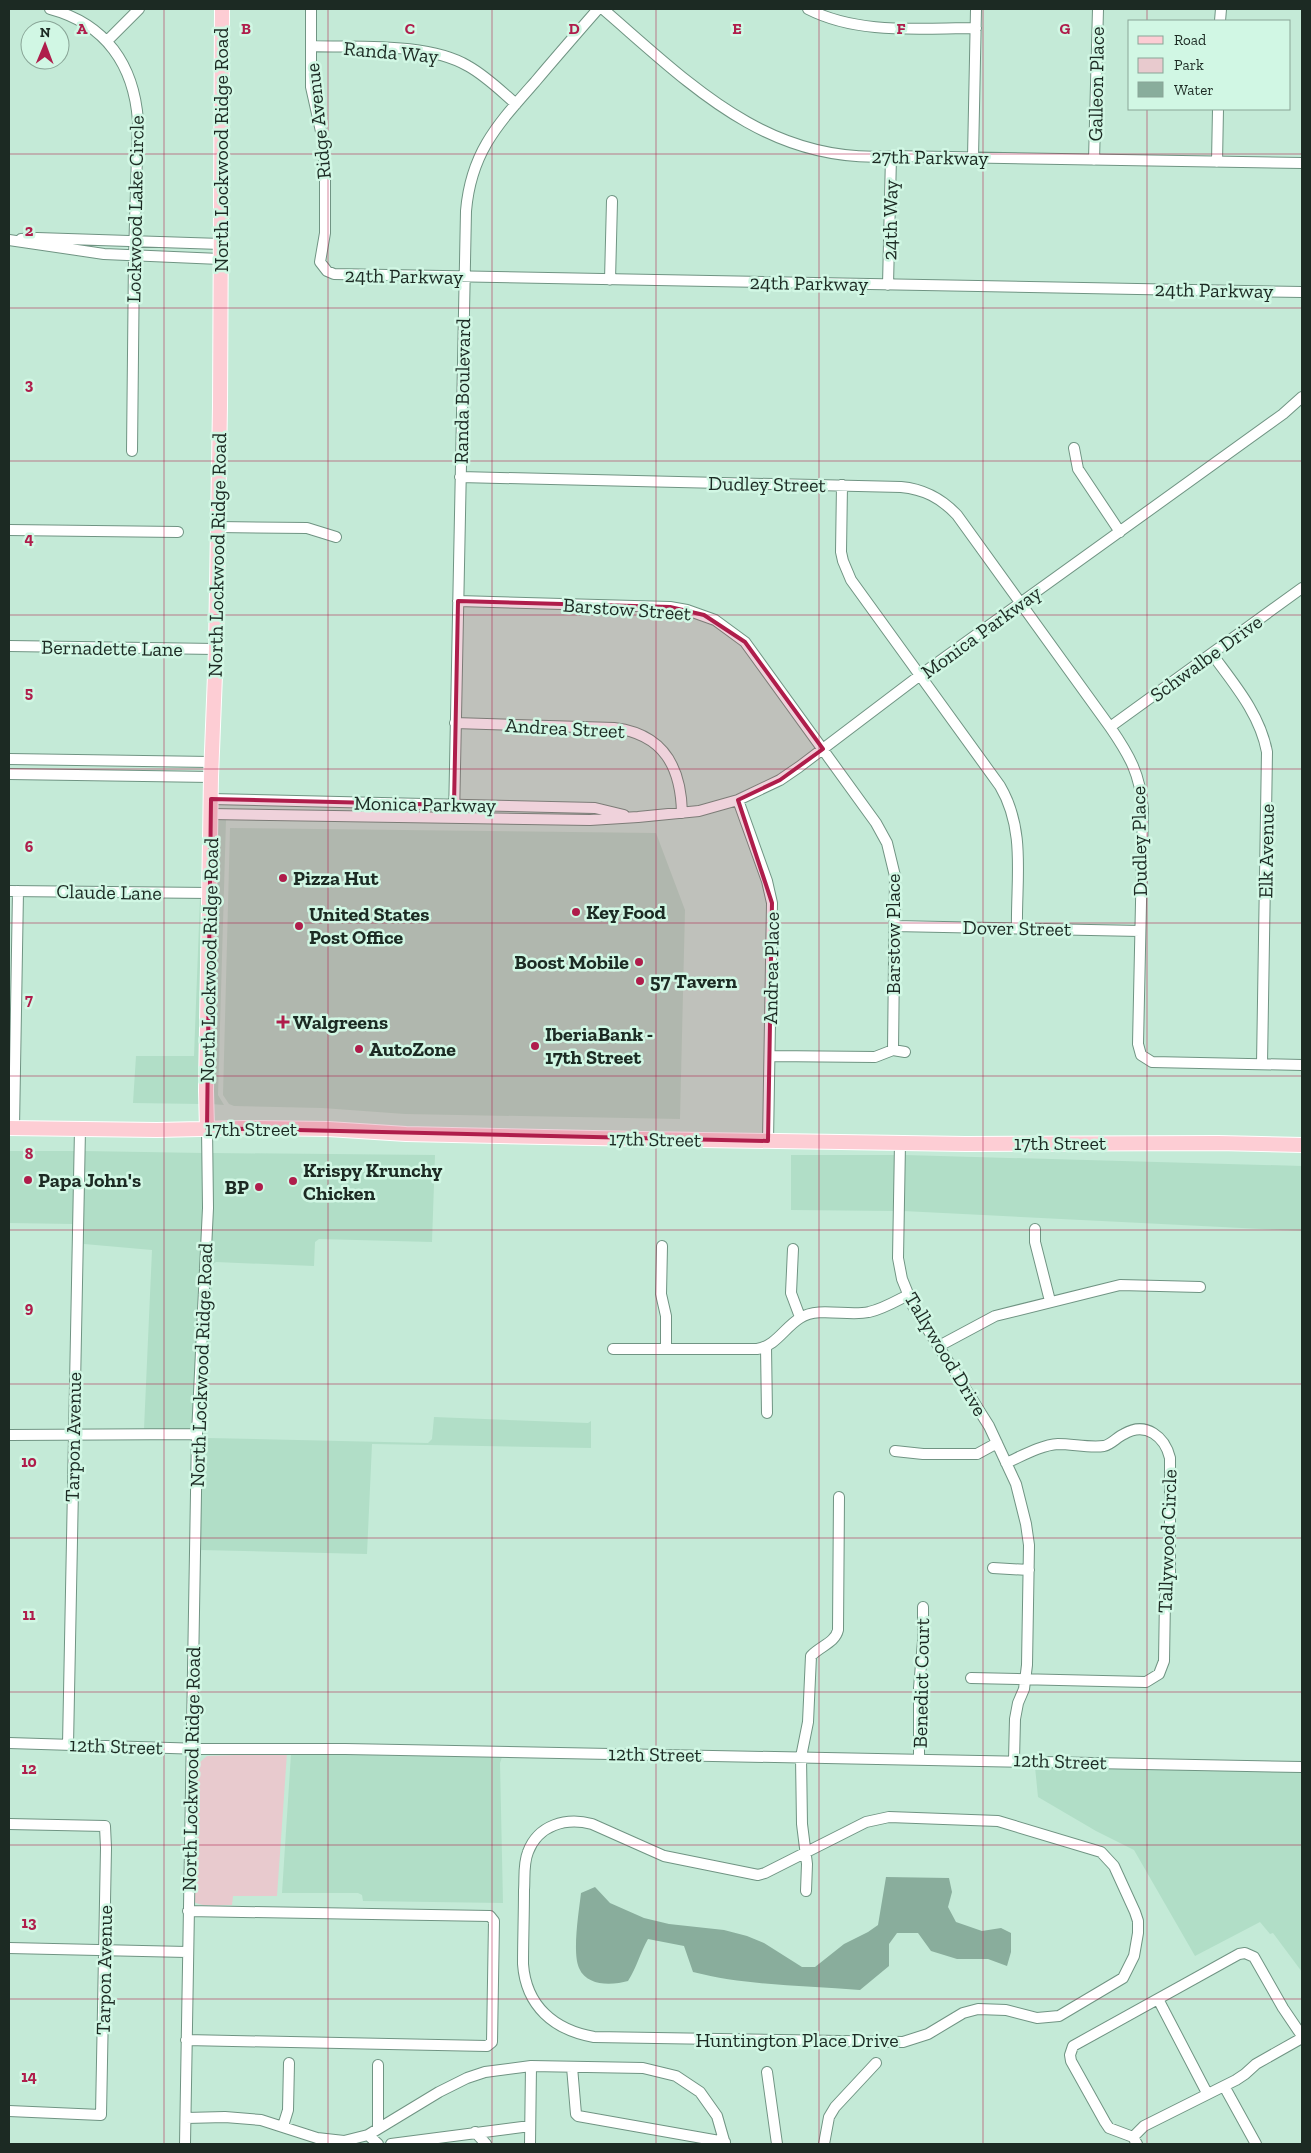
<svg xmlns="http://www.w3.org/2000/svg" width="1311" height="2153" viewBox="0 0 1311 2153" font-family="'Zilla Slab',serif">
<rect width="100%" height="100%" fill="#c4ead7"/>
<!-- built -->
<path fill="#b1dec7" d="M 216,820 L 226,820 L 218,1095 L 224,1105 L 211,1104 Z
M 230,828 L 656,833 L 685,910 L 680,1119 L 405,1114 L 322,1108 L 234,1106 L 229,1104 L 223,1095 Z
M 200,898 L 205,899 L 201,1104 L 133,1103 L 136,1056 L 194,1056 Z
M 9,1151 L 74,1151 L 73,1224 L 9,1223 Z
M 84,1151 L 203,1153 L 202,1234 L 192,1429 L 144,1429 L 152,1250 L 84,1244 Z
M 213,1153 L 435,1155 L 432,1242 L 319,1239 L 315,1242 L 314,1266 L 216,1262 L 213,1264 L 206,1433 L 208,1438 L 428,1443 L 432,1439 L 434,1417 L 588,1423 L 591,1421 L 591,1448 L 372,1444 L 367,1554 L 200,1550 L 202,1434 L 212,1229 Z
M 791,1155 L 895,1155 L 893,1211 L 791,1210 Z
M 905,1155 L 1302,1166 L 1302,1231 L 903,1211 Z
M 291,1754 L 502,1757 L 500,1763 L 503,1903 L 363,1901 L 362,1895 L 358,1893 L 282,1893 Z
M 1035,1767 L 1302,1772 L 1302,1972 L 1273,1933 L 1270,1934 L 1260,1922 L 1195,1956 L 1134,1850 L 1096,1831 L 1038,1797 Z"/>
<!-- green -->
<path fill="#e8cace" d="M 287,1753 L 277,1896 L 233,1896 L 232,1905 C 219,1905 203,1908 192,1901 L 196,1768 L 199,1763 L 207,1756 Z"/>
<!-- water -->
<path fill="#89ad9c" d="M 886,1877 L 949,1878 L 952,1892 L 948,1907 L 956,1922 L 982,1931 L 1001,1928 L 1011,1933 L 1011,1952 L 1007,1966 L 988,1959 L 957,1959 L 931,1951 L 918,1933 L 897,1933 L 889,1944 L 889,1966 L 860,1990 C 805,1985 747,1986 693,1972 L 684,1946 L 648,1939 C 640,1953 637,1967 628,1981 C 613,1985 587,1987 579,1968 C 572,1952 579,1911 581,1893 L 595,1887 L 610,1903 L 644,1918 L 669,1924 L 724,1930 L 747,1936 L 764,1943 L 802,1967 L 815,1967 L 844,1944 L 868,1932 L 878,1925 Z"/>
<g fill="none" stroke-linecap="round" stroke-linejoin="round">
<defs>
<path id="minor" d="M 50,9 C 106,24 134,65 138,121 L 134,257 L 132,451
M 311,9 L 311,87 L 322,136 L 325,170 L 325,233 L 320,262 L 327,271 L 334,274 L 1302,292
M 603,9 C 689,83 767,165 891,156 L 1302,163
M 808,9 C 859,35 920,28 976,28
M 1220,21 L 1221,9
M 107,41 L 139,9
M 311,46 C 358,48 427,42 468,66 C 486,76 501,91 516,104
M 973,157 L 976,9
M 1094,160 L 1098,9
M 1217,162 L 1218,109
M 21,239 L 37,238 L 221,244
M 9,240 L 104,254 L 220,259
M 610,280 L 612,201
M 888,285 L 891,156
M 1074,448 L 1078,469 L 1120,532
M 460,477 L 901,487 C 924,489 941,498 957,515 L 1110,727 C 1130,756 1140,774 1143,809 L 1138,1044 L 1141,1055 L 1152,1062 L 1302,1065
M 842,485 L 841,552 L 843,561 L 851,580 L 1000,786 C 1026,830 1016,879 1017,928
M 217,527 L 307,528 L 336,537
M 9,530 L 178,532
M 458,601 L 670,607 L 687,610 L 715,620 L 745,642 L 876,823 L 887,843 L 895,876 L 893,1050
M 9,646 L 216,649
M 1212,654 C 1234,684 1260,714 1267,752 L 1262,1064
M 455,723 L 614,728 C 664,734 681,767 682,813
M 1110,727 L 1302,588
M 9,759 L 211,762
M 9,774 L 211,777
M 211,799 L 595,808 L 624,815
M 738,800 L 767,881 L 772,903 L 768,1141
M 211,814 L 590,820 L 638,817 L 699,811 L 738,800 L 780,780 L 799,767 L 919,676 L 1283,414 L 1302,397
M 454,818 L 466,211 C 471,152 498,124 535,82 C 556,57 577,33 598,9
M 9,891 L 210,893
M 894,926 L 1140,931
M 770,1056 L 875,1057 L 893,1050 L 905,1052
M 14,1128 L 18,891
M 900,1143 L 898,1258 L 902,1279 L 913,1306 L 989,1426 L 1016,1484 L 1026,1524 L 1029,1545 L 1027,1665 L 1024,1689 L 1018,1703 L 1015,1719 L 1014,1760
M 1035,1229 L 1035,1242 L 1050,1301
M 662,1246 L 661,1294 L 666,1316 L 666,1347
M 793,1249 L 791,1293 L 800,1317
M 939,1346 L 995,1316 L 1120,1285 L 1200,1287
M 766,1347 L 767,1413
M 613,1349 L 757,1349 C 776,1346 784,1328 800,1318 C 819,1306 848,1317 869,1312 C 883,1309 896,1301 908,1295
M 9,1435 L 197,1434
M 895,1451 L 923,1454 L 977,1454 L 997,1443
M 993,1568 L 1029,1570
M 971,1678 L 1146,1682 L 1159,1674 L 1164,1661 L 1165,1598 L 1170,1578 L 1170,1458 C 1165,1437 1146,1421 1124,1434 C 1117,1437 1112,1444 1104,1446 C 1089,1448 1073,1444 1058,1444 C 1041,1445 1022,1456 1006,1463
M 9,1743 L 202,1749 L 345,1749 L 1302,1767
M 68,1745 L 80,1129
M 919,1760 L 919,1688 L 923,1641 L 923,1607
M 889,1817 L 998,1821 L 1101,1852 L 1114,1866 L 1135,1912 L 1138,1921 L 1138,1933 L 1134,1956 L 1123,1978 L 1059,2016 L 1037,2018 L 1006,2010 L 978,2009 L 963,2013 L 928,2034 L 903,2042 L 594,2037 C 554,2030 526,2006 523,1964 C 523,1940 524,1915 524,1890 C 525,1878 523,1864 528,1852 C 538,1825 566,1817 592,1824 L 664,1856 L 758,1875 L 765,1873 L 866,1822 Z
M 9,1824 L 105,1826 L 106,1848 L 101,2115 L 9,2111
M 806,1891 L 807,1864 L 802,1824 L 801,1757 L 808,1722 L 811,1656 C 820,1646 835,1643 838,1630 L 839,1497
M 9,1948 L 187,1952
M 1158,1999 L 1207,2093
M 186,2040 L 487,2046 L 492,2042 L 494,1921 L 490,1916 L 188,1911
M 378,2065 L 378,2129
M 572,2067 L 576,2114 L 578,2116 L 725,2142
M 767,2072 L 777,2144
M 1224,2086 L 1256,2144
M 186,2118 L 225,2117 L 261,2120 L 317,2138 L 344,2141 L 368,2135 L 439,2092 L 467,2078 L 485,2072 L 531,2066 L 643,2068 L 676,2076 L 700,2092 L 717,2116 L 725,2144
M 283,2126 L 288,2110 L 289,2063
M 475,2132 L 486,2144
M 368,2135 L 378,2144
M 1133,2137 L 1144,2126 L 1236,2080 L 1245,2074 L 1256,2064 L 1302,2038
M 185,2144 L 197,1434 L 208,1208 L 207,1128
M 391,2144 L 530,2126
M 530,2144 L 531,2066
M 824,2144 L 829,2117 L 835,2107 L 876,2063
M 1137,2144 L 1133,2137 L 1109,2128 L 1105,2122 L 1071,2061 L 1070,2055 L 1073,2046 L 1239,1954 L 1245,1953 L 1254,1957 L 1283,2008 L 1302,2036"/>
<path id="major" d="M 9,1128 L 157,1130 L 244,1128 L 328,1129 L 406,1134 L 642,1139 L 966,1144 L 1218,1143 L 1302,1145
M 207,1128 L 206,1091 L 211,777 L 216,649 L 220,406 L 222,9"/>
</defs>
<!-- minor casing -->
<use href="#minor" stroke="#709483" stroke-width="12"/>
<!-- major casing -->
<use href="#major" stroke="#fff" stroke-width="16"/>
<!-- minor -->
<use href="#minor" stroke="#fff" stroke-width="10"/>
<!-- major -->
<use href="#major" stroke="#fdcdd4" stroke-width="14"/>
</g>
<!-- marked area -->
<path fill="#af1d4b" fill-opacity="0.2" stroke="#af1d4b" stroke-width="4" stroke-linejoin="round" d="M 458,601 L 670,607 L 704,615 L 745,642 L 823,749 L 780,780 L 738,800 L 772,903 L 768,1141 L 207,1128 L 211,799 L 454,805 Z"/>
<!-- grid -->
<path fill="none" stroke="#af1d4b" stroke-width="1" stroke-opacity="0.55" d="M 164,9 L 164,2144M 328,9 L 328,2144M 492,9 L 492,2144M 656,9 L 656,2144M 819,9 L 819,2144M 983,9 L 983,2144M 1147,9 L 1147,21M 1147,109 L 1147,2144M 9,154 L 1302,154M 9,308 L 1302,308M 9,461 L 1302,461M 9,615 L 1302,615M 9,769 L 1302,769M 9,923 L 1302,923M 9,1076 L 1302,1076M 9,1230 L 1302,1230M 9,1384 L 1302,1384M 9,1538 L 1302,1538M 9,1692 L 1302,1692M 9,1845 L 1302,1845M 9,1999 L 1302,1999"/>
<!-- markers -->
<g fill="#af1d4b" stroke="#d1f7e4" stroke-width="2">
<circle cx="283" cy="878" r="5"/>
<circle cx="576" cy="912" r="5"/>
<circle cx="299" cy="926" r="5"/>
<circle cx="639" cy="962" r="5"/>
<circle cx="640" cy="981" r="5"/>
<path d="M280.5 1014.5h5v5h5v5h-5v5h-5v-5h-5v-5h5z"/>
<circle cx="535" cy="1046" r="5"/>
<circle cx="359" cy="1049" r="5"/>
<circle cx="28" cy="1180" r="5"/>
<circle cx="293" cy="1181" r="5"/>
<circle cx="259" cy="1187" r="5"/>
</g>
<g text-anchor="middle" stroke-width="5" stroke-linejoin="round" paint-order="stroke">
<!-- street labels -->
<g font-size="20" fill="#1c2a23" stroke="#d1f7e4">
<text transform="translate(391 52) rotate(5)" y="7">Randa Way</text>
<text transform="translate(1096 84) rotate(-89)" y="7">Galleon Place</text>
<text transform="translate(318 121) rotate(-96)" y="7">Ridge Avenue</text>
<text transform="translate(221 150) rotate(-90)" y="7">North Lockwood Ridge Road</text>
<text transform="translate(930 157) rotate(1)" y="7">27th Parkway</text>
<text transform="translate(135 209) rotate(-89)" y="7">Lockwood Lake Circle</text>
<text transform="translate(890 220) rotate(-89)" y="7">24th Way</text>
<text transform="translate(404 276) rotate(1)" y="7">24th Parkway</text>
<text transform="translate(809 283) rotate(1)" y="7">24th Parkway</text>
<text transform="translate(1214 290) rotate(1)" y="7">24th Parkway</text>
<text transform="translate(462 391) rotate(-89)" y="7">Randa Boulevard</text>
<text transform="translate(767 484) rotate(1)" y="7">Dudley Street</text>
<text transform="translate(217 555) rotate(-89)" y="7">North Lockwood Ridge Road</text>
<text transform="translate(627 609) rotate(4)" y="7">Barstow Street</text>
<text transform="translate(981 632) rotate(-36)" y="7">Monica Parkway</text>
<text transform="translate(112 648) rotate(1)" y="7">Bernadette Lane</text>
<text transform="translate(1206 658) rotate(-36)" y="7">Schwalbe Drive</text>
<text transform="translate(565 728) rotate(3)" y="7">Andrea Street</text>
<text transform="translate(425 804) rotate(1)" y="7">Monica Parkway</text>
<text transform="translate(1139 841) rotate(-91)" y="7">Dudley Place</text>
<text transform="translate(1266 851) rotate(-89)" y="7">Elk Avenue</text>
<text transform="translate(109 892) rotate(1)" y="7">Claude Lane</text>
<text transform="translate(1017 928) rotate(1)" y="7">Dover Street</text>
<text transform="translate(893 934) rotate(-90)" y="7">Barstow Place</text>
<text transform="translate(209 960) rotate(-89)" y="7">North Lockwood Ridge Road</text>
<text transform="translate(771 968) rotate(-89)" y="7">Andrea Place</text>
<text x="251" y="1136">17th Street</text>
<text transform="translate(655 1139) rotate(1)" y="7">17th Street</text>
<text x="1060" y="1150">17th Street</text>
<text transform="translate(946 1354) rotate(59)" y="7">Tallywood Drive</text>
<text transform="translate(201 1365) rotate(-88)" y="7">North Lockwood Ridge Road</text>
<text transform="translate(73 1437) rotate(-89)" y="7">Tarpon Avenue</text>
<text transform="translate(1167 1541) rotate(-88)" y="7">Tallywood Circle</text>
<text transform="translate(921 1683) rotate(-89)" y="7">Benedict Court</text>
<text transform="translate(116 1746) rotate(2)" y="7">12th Street</text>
<text transform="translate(655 1754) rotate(1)" y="7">12th Street</text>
<text transform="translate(1060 1761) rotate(2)" y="7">12th Street</text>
<text transform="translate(191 1769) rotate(-89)" y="7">North Lockwood Ridge Road</text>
<text transform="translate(104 1970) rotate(-89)" y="7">Tarpon Avenue</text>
<text x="797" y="2047">Huntington Place Drive</text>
</g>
<!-- poi labels -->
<g font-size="20" font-weight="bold" fill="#1c2a23" stroke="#d1f7e4" text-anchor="start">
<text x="293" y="885">Pizza Hut</text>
<text x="586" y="919">Key Food</text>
<text x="309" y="921">United States<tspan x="309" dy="23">Post Office</tspan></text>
<text x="629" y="969" text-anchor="end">Boost Mobile</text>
<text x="650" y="988">57 Tavern</text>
<text x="293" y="1029">Walgreens</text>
<text x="545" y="1041">IberiaBank -<tspan x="545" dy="23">17th Street</tspan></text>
<text x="369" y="1056">AutoZone</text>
<text x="303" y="1177">Krispy Krunchy<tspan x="303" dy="23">Chicken</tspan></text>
<text x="38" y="1187">Papa John's</text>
<text x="249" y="1194" text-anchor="end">BP</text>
</g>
</g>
<g font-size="16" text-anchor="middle" font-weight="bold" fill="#af1d4b" stroke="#d1f7e4" stroke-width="5" stroke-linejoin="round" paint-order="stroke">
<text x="82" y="34">A</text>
<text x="246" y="34">B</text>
<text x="410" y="34">C</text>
<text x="574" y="34">D</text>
<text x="737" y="34">E</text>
<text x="901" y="34">F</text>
<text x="1065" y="34">G</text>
<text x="29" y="236">2</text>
<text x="29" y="390">3</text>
<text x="29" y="544">4</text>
<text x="29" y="698">5</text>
<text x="29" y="852">6</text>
<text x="29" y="1005">7</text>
<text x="29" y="1159">8</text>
<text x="29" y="1313">9</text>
<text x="29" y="1467">10</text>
<text x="29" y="1620">11</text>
<text x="29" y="1774">12</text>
<text x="29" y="1928">13</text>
<text x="29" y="2082">14</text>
</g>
<!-- border -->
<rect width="1311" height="2153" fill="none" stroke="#1c2a23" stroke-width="20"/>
<!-- legend -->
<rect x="1128" y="20" width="162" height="90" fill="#d1f7e4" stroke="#89a597"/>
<rect x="1138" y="36" width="25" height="8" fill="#fdcdd4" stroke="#89a597"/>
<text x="1174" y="45" font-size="15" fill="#1c2a23">Road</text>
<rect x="1138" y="58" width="25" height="15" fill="#e8cace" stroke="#89a597"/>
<text x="1174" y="70" font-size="15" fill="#1c2a23">Park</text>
<rect x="1138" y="82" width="25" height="15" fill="#89ad9c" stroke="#89a597"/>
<text x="1174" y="95" font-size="15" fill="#1c2a23">Water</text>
<!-- north arrow -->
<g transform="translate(45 45) rotate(1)"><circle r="24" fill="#d1f7e4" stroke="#89a597"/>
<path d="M0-4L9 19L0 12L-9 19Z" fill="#af1d4b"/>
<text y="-8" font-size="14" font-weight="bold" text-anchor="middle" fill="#1c2a23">N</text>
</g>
</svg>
